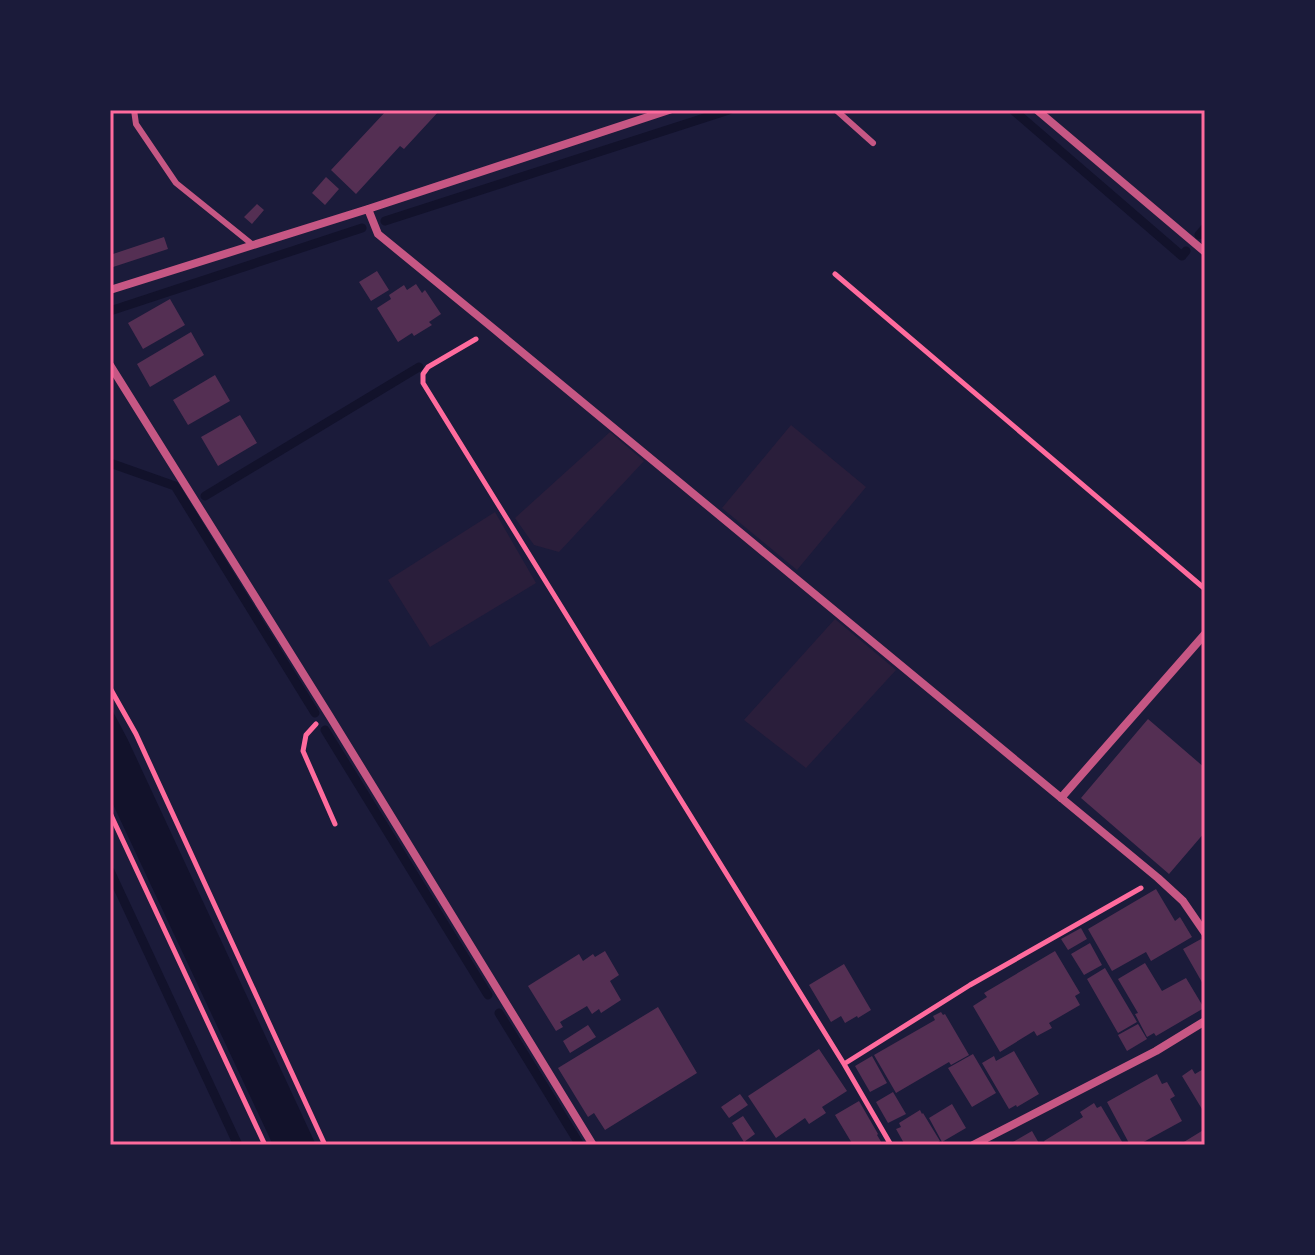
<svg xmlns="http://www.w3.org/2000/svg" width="1315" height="1255" viewBox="0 0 1315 1255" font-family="'Archivo Narrow',sans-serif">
<rect width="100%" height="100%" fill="#1b1b3a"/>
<!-- green -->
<path fill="#2a1e3b" d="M 791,425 L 866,487 L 797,570 L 722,508 Z
M 610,432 L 644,461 L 559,552 L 534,545 L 515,518 Z
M 495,512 L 536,583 L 430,647 L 388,580 Z
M 835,619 L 896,670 L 806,768 L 744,720 Z"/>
<!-- water -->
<path fill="#12122b" d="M 110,706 L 128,740 L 316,1145 L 273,1145 L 110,798 Z"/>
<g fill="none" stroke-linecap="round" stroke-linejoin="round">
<!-- stream -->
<path stroke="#12122b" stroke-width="9" d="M 1013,110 L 1182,256 L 1186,251
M 385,221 L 729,110
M 1199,235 L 1205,228
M 110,311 L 362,228
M 110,463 L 175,486 L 315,713
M 205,496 L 419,367
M 325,730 L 488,995
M 110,871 L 238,1145
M 499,1013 L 580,1145"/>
</g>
<!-- building -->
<path fill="#542f53" d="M 387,110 L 440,110 L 404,149 L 400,146 L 356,194 L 331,170 Z
M 326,177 L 339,189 L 325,205 L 312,193 Z
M 257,204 L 264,210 L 252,224 L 244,217 Z
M 164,237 L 168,249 L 110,268 L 110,255 Z
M 377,271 L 389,290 L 371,301 L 359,282 Z
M 416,284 L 422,293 L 425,290 L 441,314 L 429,322 L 432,325 L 414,336 L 412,333 L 398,342 L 377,308 L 391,299 L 389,295 L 404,285 L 407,290 Z
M 170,299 L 185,325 L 143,349 L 128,323 Z
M 191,332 L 204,355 L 150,387 L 137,364 Z
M 215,375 L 230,401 L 188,425 L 173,400 Z
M 240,415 L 257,443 L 218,466 L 201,437 Z
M 1148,719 L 1205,768 L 1205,832 L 1169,874 L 1081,798 Z
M 1156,889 L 1175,921 L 1180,917 L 1192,937 L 1151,961 L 1146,952 L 1112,971 L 1088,929 Z
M 1081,928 L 1087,939 L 1068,950 L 1061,939 Z
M 1201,939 L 1205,946 L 1205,983 L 1203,984 L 1183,949 Z
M 1090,943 L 1102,965 L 1084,975 L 1071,954 Z
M 605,951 L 619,975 L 610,981 L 621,1000 L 601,1013 L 599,1009 L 592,1014 L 587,1006 L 560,1022 L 563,1027 L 556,1031 L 528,986 L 579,954 L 583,961 L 593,954 L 595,957 Z
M 1055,951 L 1080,993 L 1075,996 L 1080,1005 L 1049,1023 L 1052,1028 L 1037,1036 L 1034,1031 L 1000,1052 L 973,1006 L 987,997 L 984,993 Z
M 1145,963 L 1162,991 L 1186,978 L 1204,1008 L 1156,1036 L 1154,1033 L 1147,1037 L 1135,1014 L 1138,1013 L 1118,979 Z
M 844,964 L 871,1010 L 858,1018 L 857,1016 L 845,1023 L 841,1016 L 831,1022 L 809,985 Z
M 1105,968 L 1137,1022 L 1118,1033 L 1087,979 Z
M 658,1007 L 697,1073 L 605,1130 L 594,1113 L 588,1117 L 558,1068 Z
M 941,1012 L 943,1015 L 945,1014 L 969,1055 L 951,1065 L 949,1062 L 896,1093 L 874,1055 L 935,1020 L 933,1016 Z
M 1138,1024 L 1147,1039 L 1127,1051 L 1118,1035 Z
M 588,1025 L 596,1037 L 570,1053 L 563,1041 Z
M 819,1049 L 847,1091 L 822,1107 L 826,1113 L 809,1124 L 805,1118 L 776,1138 L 748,1096 Z
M 1014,1051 L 1039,1094 L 1017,1107 L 1016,1105 L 1009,1109 L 982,1063 L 994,1056 L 996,1061 Z
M 973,1054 L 996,1093 L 972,1107 L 948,1068 Z
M 872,1056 L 887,1083 L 870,1092 L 855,1066 Z
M 1205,1068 L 1205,1114 L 1182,1076 L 1192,1069 L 1195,1074 Z
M 1157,1074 L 1162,1084 L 1167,1082 L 1175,1096 L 1170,1099 L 1182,1121 L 1138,1145 L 1130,1145 L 1107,1102 Z
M 893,1092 L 906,1114 L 888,1123 L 876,1102 Z
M 740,1094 L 748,1105 L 729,1118 L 721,1107 Z
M 859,1101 L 878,1134 L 877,1135 L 883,1145 L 853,1145 L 835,1115 Z
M 1094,1103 L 1097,1108 L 1101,1106 L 1124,1145 L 1046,1145 L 1044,1141 L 1083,1117 L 1080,1112 Z
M 952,1104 L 966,1128 L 942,1142 L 929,1118 Z
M 920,1110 L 922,1114 L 923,1113 L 940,1141 L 933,1145 L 905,1145 L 896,1129 L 901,1127 L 899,1123 Z
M 743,1116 L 755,1134 L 744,1142 L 732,1123 Z
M 1205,1129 L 1205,1145 L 1179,1145 Z
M 1032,1131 L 1040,1145 L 1015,1145 L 1013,1142 Z"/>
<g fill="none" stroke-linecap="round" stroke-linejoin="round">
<!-- path -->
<path stroke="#ff6b9d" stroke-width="5" d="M 835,274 L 1205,589
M 476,339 L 428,367 L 423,374 L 423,383 L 844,1064
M 110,688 L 136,734 L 325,1145
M 316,724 L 306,735 L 303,751 L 335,824
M 110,813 L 265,1145
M 891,1145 L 844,1064 L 970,985 L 1141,888"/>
<!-- service -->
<path stroke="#c65784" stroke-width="6" d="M 134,110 L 136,124 L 176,183 L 253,245
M 836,110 L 873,143"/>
<!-- minor -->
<path stroke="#c65784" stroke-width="8" d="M 1037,110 L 1205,252
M 368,209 L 378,234 L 494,329 L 1158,878 L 1183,901 L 1205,933
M 110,290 L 368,209 L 669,110
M 110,365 L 329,715 L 593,1145
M 1061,798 L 1205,634
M 973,1145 L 1156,1051 L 1205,1021"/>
</g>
<!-- border -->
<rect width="1315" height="1255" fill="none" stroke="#1b1b3a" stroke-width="224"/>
<rect x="112" y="112" width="1091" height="1031" fill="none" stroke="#ff6b9d" stroke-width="3"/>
</svg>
